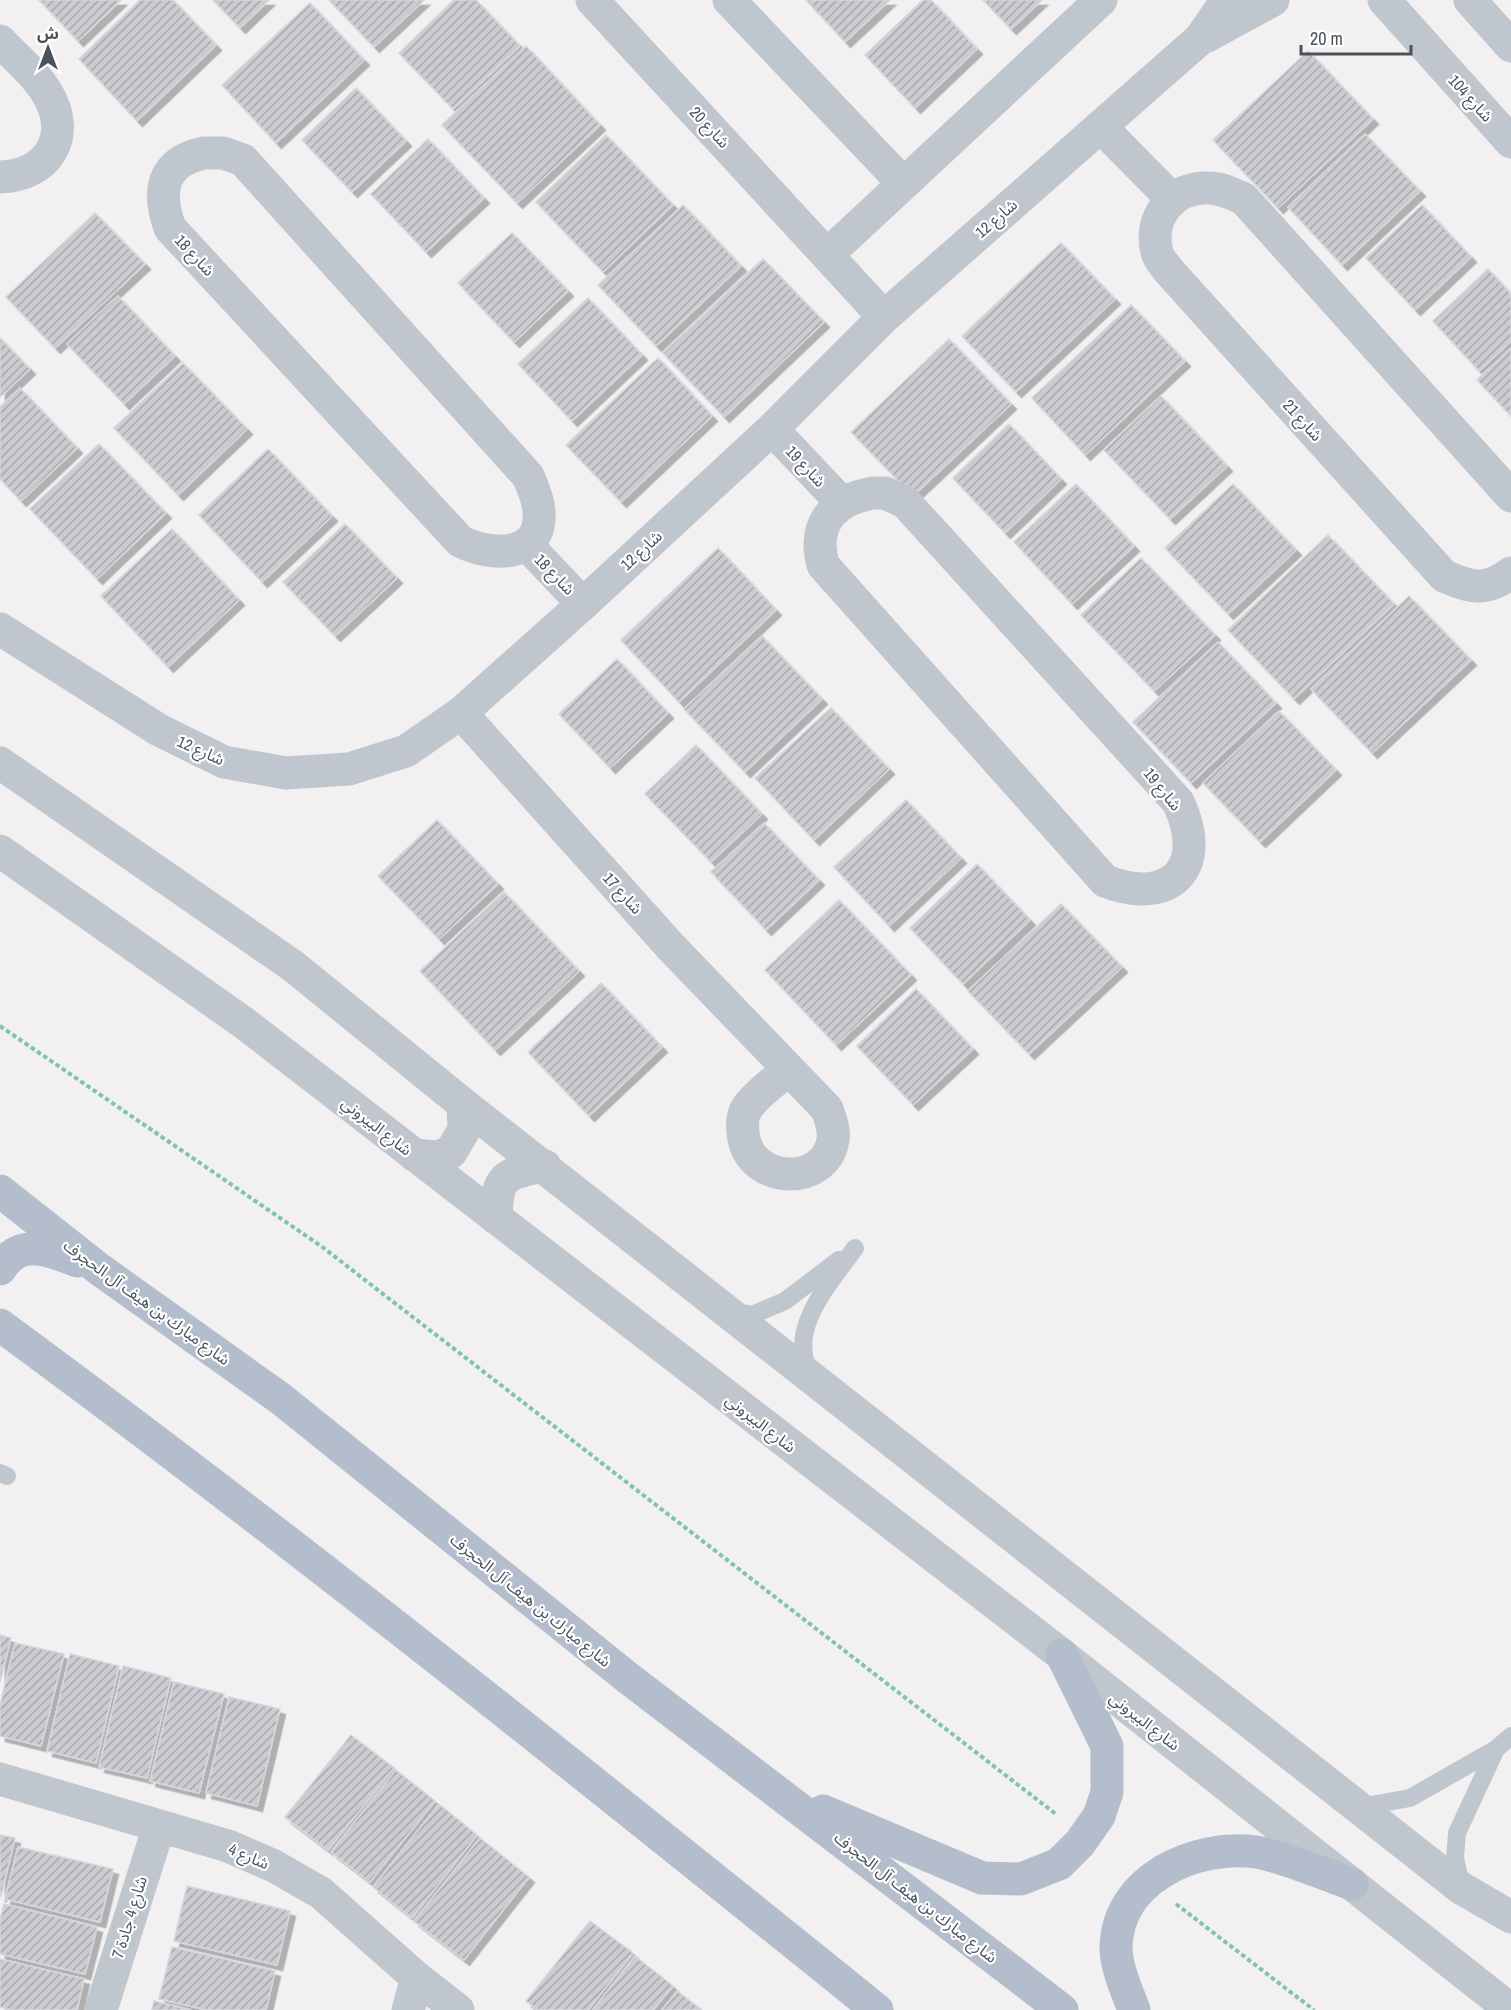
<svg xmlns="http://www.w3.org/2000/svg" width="1511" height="2010" viewBox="0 0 1511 2010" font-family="'Archivo Narrow','Noto Sans Arabic',sans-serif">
<defs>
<pattern id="building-hatch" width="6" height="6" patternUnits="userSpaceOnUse" patternTransform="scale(1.5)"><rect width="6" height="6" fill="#cbccd2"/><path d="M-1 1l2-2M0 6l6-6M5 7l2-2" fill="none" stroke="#a7a8ad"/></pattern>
<filter id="shadow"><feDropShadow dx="5.5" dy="5.5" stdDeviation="0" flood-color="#0004"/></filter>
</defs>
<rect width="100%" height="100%" fill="#f2f0f0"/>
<!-- building -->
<path fill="url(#building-hatch)" stroke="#d5d6da" stroke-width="1.5" filter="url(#shadow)" d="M 39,0 L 121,0 L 78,41 Z
M 140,0 L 173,0 L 216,45 L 137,121 L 79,59 Z
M 213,0 L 269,0 L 240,28 Z
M 329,0 L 424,0 L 374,47 Z
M 454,0 L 476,0 L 520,46 L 453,109 L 399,53 Z
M 806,0 L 890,0 L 845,42 Z
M 923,0 L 931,0 L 977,49 L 915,108 L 865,55 Z
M 983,0 L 1042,0 L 1011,29 Z
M 310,3 L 364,60 L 276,143 L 222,85 Z
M 526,46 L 600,125 L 517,203 L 442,125 Z
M 1308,51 L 1373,119 L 1278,208 L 1213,140 Z
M 356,88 L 406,141 L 352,192 L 302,140 Z
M 1365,134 L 1420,191 L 1342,265 L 1288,207 Z
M 606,135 L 673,205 L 603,272 L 536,202 Z
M 428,139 L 484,198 L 426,252 L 371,194 Z
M 683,205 L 741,266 L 656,346 L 598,285 Z
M 1422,205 L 1471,257 L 1415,310 L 1366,258 Z
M 95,213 L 145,264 L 55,348 L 6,297 Z
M 512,233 L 568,291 L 514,342 L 458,283 Z
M 1061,243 L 1115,299 L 1016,392 L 962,336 Z
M 763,259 L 824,322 L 724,417 L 663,353 Z
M 1488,269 L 1511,294 L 1511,341 L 1479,371 L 1433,321 Z
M 118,296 L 175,356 L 124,404 L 67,344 Z
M 588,298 L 642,355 L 572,421 L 518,364 Z
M 1131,305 L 1185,361 L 1085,455 L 1032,398 Z
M 0,338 L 30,369 L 0,397 Z
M 949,339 L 1011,404 L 913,496 L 851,432 Z
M 1511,348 L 1511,416 L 1477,380 Z
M 658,358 L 712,416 L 621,502 L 566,445 Z
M 183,363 L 247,429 L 178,495 L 114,428 Z
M 20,388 L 77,448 L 21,501 L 0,479 L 0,407 Z
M 1161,396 L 1227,466 L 1170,519 L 1104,450 Z
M 1009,424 L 1061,479 L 1005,533 L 953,478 Z
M 99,444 L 166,513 L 97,579 L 30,509 Z
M 268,449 L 332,516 L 262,582 L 199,515 Z
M 1076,484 L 1134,546 L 1072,604 L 1014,542 Z
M 1233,484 L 1296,550 L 1228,614 L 1165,548 Z
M 345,524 L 397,578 L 335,636 L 283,582 Z
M 172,529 L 239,600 L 168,667 L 101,596 Z
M 1328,535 L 1394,604 L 1294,699 L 1228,630 Z
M 718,548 L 776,610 L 679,702 L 621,640 Z
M 1141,558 L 1215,635 L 1154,691 L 1081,615 Z
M 1409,596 L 1471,660 L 1372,753 L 1311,689 Z
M 762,636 L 822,699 L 745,772 L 684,709 Z
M 1218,642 L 1276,703 L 1191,783 L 1133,722 Z
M 617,659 L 668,713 L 610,768 L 559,714 Z
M 831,708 L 889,769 L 814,840 L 755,778 Z
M 1279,711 L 1336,770 L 1260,842 L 1203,783 Z
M 696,745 L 762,814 L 711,862 L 645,794 Z
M 906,800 L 961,858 L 889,926 L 834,867 Z
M 437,820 L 498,884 L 439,939 L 378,876 Z
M 764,823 L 819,880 L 766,930 L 711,872 Z
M 977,864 L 1030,920 L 963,984 L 910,928 Z
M 504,892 L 579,971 L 495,1050 L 420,971 Z
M 839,900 L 911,975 L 836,1045 L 765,970 Z
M 1061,904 L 1122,967 L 1029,1054 L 968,991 Z
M 601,983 L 662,1047 L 589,1116 L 528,1052 Z
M 916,989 L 973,1049 L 913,1105 L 857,1046 Z
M 0,1635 L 11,1638 L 0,1682 Z
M 15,1643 L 64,1654 L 41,1746 L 0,1736 L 0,1705 Z
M 70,1654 L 119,1666 L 96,1763 L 47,1751 Z
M 123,1666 L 171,1678 L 147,1778 L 99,1767 Z
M 174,1682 L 224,1694 L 199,1793 L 150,1781 Z
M 229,1697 L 280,1709 L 257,1806 L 206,1793 Z
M 351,1735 L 394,1768 L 328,1850 L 285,1817 Z
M 396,1770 L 435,1801 L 370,1882 L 331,1852 Z
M 439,1804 L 477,1835 L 412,1918 L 373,1887 Z
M 0,1835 L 15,1838 L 1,1896 L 0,1896 Z
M 480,1838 L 529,1877 L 464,1960 L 414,1921 Z
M 18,1847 L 113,1869 L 100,1922 L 5,1899 Z
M 187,1886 L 290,1911 L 277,1965 L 174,1941 Z
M 4,1904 L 97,1927 L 85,1974 L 0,1954 L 0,1920 Z
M 590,1921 L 633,1953 L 588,2010 L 538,2010 L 526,2001 Z
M 172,1947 L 275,1971 L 266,2010 L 207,2010 L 159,1999 Z
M 635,1956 L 673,1986 L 653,2010 L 593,2010 Z
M 0,1959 L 84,1979 L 77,2010 L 10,2010 L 0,2007 Z
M 677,1991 L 702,2010 L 662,2010 Z
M 154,2001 L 191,2010 L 152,2010 Z"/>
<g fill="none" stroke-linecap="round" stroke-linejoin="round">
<!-- path -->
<path stroke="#7fc5a8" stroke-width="4" stroke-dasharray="4.5 3" stroke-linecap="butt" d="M 0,1026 L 321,1246 L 1057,1815
M 1176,1904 L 1314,2010"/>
<!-- service -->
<path stroke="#c0c6cd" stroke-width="18" d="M 734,1312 L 752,1315 L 785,1301 L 839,1260
M 810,1372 C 786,1329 831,1282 855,1248
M 0,1473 L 7,1476
M 1360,1807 L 1410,1798 L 1496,1749 L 1511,1736
M 1461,1886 L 1455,1858 L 1457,1833 L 1496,1749"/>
<!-- minor -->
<path stroke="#c0c6cd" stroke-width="33" d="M 592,0 L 884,317
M 729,0 L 903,183
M 1207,36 L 1273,0
M 0,41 C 15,57 36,74 47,93 C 73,136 48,176 0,177
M 1101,127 L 1171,198
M 204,153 L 223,153 L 243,160 L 528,476 C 533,487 538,499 539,511 C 543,559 490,557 460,541 L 170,228 C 157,192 161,162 204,153 Z
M 828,254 L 1101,0
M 772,429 L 841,502
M 873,493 L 885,493 L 905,502 L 1178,802 C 1209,866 1172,907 1105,881 L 823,565 C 812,524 833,500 873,493 Z
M 1511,496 L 1244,199 C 1233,194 1222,188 1209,188 C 1173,186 1148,217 1157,252 C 1158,259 1165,265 1169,271 L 1444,576 C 1472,588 1485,592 1511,573
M 526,544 L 583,604
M 0,629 L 159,730 L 224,762 L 286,773 L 349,769 L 406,751 L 461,713 L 583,604 L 772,429 L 884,317 L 1200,39 L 1227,0
M 461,713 L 671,947 L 827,1109 C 830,1118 835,1130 833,1140 C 825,1187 753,1184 744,1139 C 742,1129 741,1117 747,1108 C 756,1094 775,1082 787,1070
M 0,1779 L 228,1846 L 274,1866 L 321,1893 L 417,1978 L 458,2010
M 101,2010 L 159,1826
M 408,2010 L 417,1978"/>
<!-- tertiary -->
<path stroke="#c0c6cd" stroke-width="33" d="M 1384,0 L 1511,142
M 1470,0 L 1511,46
M 0,763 L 293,966 L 463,1104 L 1461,1888 L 1511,1917
M 0,851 L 244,1023 L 1062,1655 L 1511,2010
M 414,1155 L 437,1157 L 451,1152 L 464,1130 L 463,1104
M 496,1218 C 497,1176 504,1173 545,1166"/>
<!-- primary -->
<path stroke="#b3bdcb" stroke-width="33" d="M 0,1191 L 99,1269 L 281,1399 L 628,1678 L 1062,2010
M 0,1269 C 20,1237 49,1250 77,1261
M 0,1325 C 299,1545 588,1777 877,2010
M 823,1811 L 982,1878 L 1021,1879 L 1059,1864 L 1080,1843 L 1099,1816 L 1107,1792 L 1107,1746 L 1062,1655
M 1134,2010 C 1127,1991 1117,1970 1116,1949 C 1116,1879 1195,1844 1256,1852 C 1282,1856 1326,1875 1352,1884"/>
</g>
<g text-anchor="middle" stroke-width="4.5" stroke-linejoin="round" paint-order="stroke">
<!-- street labels -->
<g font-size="16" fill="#4a525b" stroke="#fff">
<text transform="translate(1471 98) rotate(48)" y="6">شارع 104</text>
<text transform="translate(710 127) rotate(47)" y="6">شارع 20</text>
<text transform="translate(996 218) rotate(-41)" y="6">شارع 12</text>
<text transform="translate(195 255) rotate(47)" y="6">شارع 18</text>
<text transform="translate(1303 420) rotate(48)" y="6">شارع 21</text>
<text transform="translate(806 466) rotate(47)" y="6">شارع 19</text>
<text transform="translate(641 550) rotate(-43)" y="6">شارع 12</text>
<text transform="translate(555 574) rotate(46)" y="6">شارع 18</text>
<text transform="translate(201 750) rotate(24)" y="6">شارع 12</text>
<text transform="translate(1163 789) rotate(51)" y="6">شارع 19</text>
<text transform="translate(623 893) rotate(48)" y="6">شارع 17</text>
<text transform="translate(377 1126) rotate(38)" y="6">شارع البيروني</text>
<text transform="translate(147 1302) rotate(36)" y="6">شارع مبارك بن هيف آل الحجرف</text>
<text transform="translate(761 1423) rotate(38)" y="6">شارع البيروني</text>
<text transform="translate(531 1600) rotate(39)" y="6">شارع مبارك بن هيف آل الحجرف</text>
<text transform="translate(1145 1721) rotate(38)" y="6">شارع البيروني</text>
<text transform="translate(249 1856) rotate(23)" y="6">شارع 4</text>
<text transform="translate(916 1897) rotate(38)" y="6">شارع مبارك بن هيف آل الحجرف</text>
<text transform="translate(129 1917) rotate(-73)" y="6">شارع 4 جادة 7</text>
</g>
</g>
<!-- north arrow -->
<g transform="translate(48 48)" stroke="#ffffff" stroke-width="4.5" paint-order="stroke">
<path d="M0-4.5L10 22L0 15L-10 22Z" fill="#4a525b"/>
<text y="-9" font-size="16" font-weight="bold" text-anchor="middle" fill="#4a525b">ش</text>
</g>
<!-- scale -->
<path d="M1301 45v9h110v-9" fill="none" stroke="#4a525b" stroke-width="3"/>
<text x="1310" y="45" font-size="18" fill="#4a525b" stroke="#ffffff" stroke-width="4.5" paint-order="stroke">20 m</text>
</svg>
